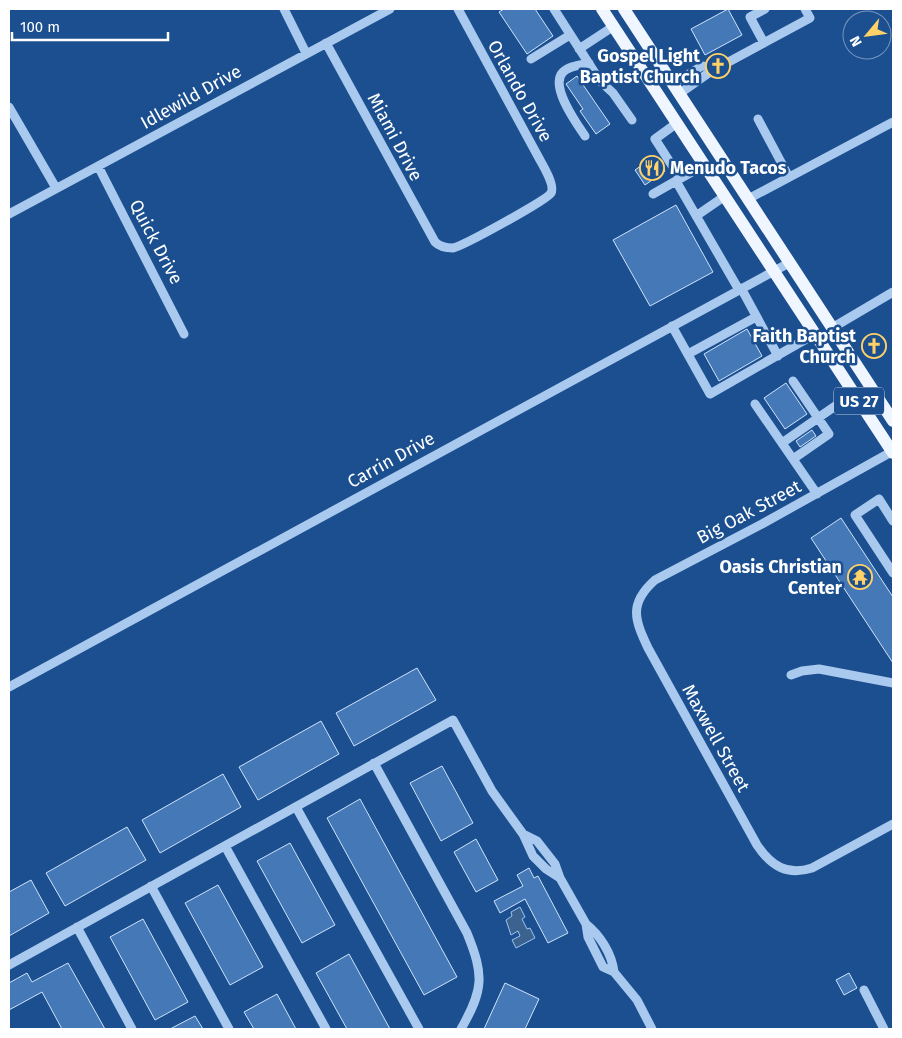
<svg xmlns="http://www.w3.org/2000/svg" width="902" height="1038" viewBox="0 0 902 1038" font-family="'Fira Sans',sans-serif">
<rect width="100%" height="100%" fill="#1b4f8f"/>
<!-- water -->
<path fill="#3c6290" stroke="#9cc4f0" d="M 520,907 L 525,917 L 522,919 L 527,929 L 530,928 L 535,938 L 516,948 L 512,940 L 520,936 L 518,931 L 511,935 L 506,920 L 512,916 L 511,912 Z"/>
<!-- building -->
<path fill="#4478b7" stroke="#cfe3fa" d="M 504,9 L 535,9 L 553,36 L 527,54 L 499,12 Z
M 728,9 L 742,35 L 705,55 L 691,29 Z
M 577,76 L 610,124 L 596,134 L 580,111 L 583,109 L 566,84 Z
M 655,156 L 665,171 L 645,185 L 635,170 Z
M 676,205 L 713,272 L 650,306 L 613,240 Z
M 747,329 L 762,356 L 719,381 L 704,354 Z
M 786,383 L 807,414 L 785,429 L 764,398 Z
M 812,430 L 816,436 L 800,447 L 796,441 Z
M 841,518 L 893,597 L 893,663 L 811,538 Z
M 417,668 L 436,700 L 354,746 L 336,713 Z
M 321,721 L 339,754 L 258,800 L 239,767 Z
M 442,766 L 473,823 L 441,841 L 410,783 Z
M 223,774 L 241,807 L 160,853 L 142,820 Z
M 360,799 L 457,977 L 424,995 L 327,818 Z
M 127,827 L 146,860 L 65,906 L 46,873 Z
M 476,839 L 498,880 L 476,892 L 454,852 Z
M 290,843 L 335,925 L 302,943 L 257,861 Z
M 529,868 L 534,878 L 538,876 L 568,933 L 548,943 L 525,899 L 500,913 L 494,901 L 523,886 L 517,875 Z
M 31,880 L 49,913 L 9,936 L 9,892 Z
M 218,885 L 263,967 L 230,985 L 185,903 Z
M 143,919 L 188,1002 L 155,1020 L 110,937 Z
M 349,954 L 390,1029 L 347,1029 L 316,973 Z
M 68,963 L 105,1029 L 62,1029 L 42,992 L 9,1010 L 9,983 L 27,973 L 32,982 Z
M 849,973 L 857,988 L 844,995 L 836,980 Z
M 505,983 L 539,999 L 525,1029 L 484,1029 Z
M 277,994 L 296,1029 L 254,1029 L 244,1012 Z
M 195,1016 L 203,1029 L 170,1029 Z"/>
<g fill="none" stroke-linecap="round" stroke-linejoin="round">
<!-- minor -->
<path stroke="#a9c9ee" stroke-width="9" d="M 284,9 L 306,53
M 554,9 L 600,81 L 613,93 L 632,120
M 326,43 L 435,242 C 439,246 446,248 453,248 C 463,246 547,200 551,193 C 555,186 544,167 540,160 L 458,9
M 764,43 L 750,17 L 765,9
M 579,49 L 614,26
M 531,59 L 570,35
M 672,84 L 702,66 L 718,68
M 679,94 L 710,72 L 810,18 L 805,9
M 9,107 L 56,188
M 758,119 L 789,177
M 677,123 L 655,139 L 680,178
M 585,136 C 577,124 549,86 563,72 C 569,66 580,65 589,63
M 98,166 L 184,334
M 676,181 L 739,290
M 653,194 L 704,165
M 748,199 L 893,122
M 9,214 L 390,9
M 696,216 L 725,196
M 741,288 L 778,356
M 672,326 L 710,394 L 815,334
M 832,328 L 893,292
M 688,354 L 756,317
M 755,404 L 817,494
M 782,443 L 854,393
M 893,451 L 762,524 L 655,580 C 628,604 635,620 648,648 L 757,845 C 771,866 787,876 812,868 L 893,824
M 793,459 L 829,434 L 793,381
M 893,521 L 879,499 L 855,515 L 893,573
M 791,675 L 802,671 L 819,669 L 893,683
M 9,687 L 789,263
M 374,763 L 467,933 C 484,975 484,989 461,1029
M 296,807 L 419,1029
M 523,834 L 537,841 L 555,864 L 560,878 L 586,924 L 588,937 L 603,967 L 614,972 L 637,1000 L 652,1029
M 225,846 L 326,1029
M 151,886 L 229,1029
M 586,924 C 600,935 612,954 614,972
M 77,927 L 132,1029
M 9,965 L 453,720 L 492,791 L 523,834 L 533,856 L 546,869 L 560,878
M 864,990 L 884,1029"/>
<!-- major -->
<path stroke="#f0f6ff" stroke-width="12" d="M 602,9 L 893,453
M 624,9 L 893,421"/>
</g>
<!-- icons -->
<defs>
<symbol id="church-ring" viewBox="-11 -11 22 22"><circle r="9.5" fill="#1b4f8f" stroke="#ffd166" stroke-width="1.5"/><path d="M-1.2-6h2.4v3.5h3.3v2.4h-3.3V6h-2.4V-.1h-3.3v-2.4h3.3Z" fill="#ffd166"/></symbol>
<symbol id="restaurant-ring" viewBox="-11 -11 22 22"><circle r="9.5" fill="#1b4f8f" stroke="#ffd166" stroke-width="1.5"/><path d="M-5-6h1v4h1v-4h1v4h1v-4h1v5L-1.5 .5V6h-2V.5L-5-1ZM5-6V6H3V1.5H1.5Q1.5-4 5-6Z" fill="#ffd166"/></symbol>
<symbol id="temple-ring" viewBox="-11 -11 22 22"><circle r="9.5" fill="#1b4f8f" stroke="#ffd166" stroke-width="1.5"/><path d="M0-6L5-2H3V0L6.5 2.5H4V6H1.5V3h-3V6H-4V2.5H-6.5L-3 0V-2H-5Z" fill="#ffd166"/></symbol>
</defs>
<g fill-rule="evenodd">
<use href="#church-ring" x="704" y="52" width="28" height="28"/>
<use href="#restaurant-ring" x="638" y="154" width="28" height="28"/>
<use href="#church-ring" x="860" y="332" width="28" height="28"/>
<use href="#temple-ring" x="846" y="563" width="28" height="28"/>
</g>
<g text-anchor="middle" stroke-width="5" stroke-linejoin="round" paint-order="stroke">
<!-- shield labels -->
<rect fill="#1b4f8f" stroke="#bbcadd" stroke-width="1" x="834" y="387.5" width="50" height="27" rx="4"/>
<g font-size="16" font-weight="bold" fill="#fff">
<text x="859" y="407">US 27</text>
</g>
<!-- poi labels -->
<g font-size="18" font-weight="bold" fill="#fff" stroke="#1b4f8f" text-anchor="end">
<text x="700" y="62">Gospel Light<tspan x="700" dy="21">Baptist Church</tspan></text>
<text x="670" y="174" text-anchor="start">Menudo Tacos</text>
<text x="856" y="342">Faith Baptist<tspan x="856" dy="21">Church</tspan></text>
<text x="842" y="573">Oasis Christian<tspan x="842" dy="21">Center</tspan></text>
</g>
<!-- street labels -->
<g font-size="18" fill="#fff" stroke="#1b4f8f">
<text transform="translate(520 91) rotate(61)" y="6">Orlando Drive</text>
<text transform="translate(191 97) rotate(-29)" y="6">Idlewild Drive</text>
<text transform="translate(395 137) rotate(62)" y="6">Miami Drive</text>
<text transform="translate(156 242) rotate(62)" y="6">Quick Drive</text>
<text transform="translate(391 460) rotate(-29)" y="6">Carrin Drive</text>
<text transform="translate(749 512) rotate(-28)" y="6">Big Oak Street</text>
<text transform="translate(716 738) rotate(61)" y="6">Maxwell Street</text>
</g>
</g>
<!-- border -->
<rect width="902" height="1038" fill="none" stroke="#ffffff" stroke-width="20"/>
<!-- north arrow -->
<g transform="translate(867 35) rotate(241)"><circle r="24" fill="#1b4f8f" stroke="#7695bc"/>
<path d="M0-4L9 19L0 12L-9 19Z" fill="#ffd166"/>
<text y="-8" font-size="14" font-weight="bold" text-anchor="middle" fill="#ffffff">N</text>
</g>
<!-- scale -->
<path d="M12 32v8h156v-8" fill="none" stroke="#ffffff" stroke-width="2.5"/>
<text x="20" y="32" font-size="15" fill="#ffffff" stroke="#1b4f8f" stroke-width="4" paint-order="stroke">100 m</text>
</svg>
